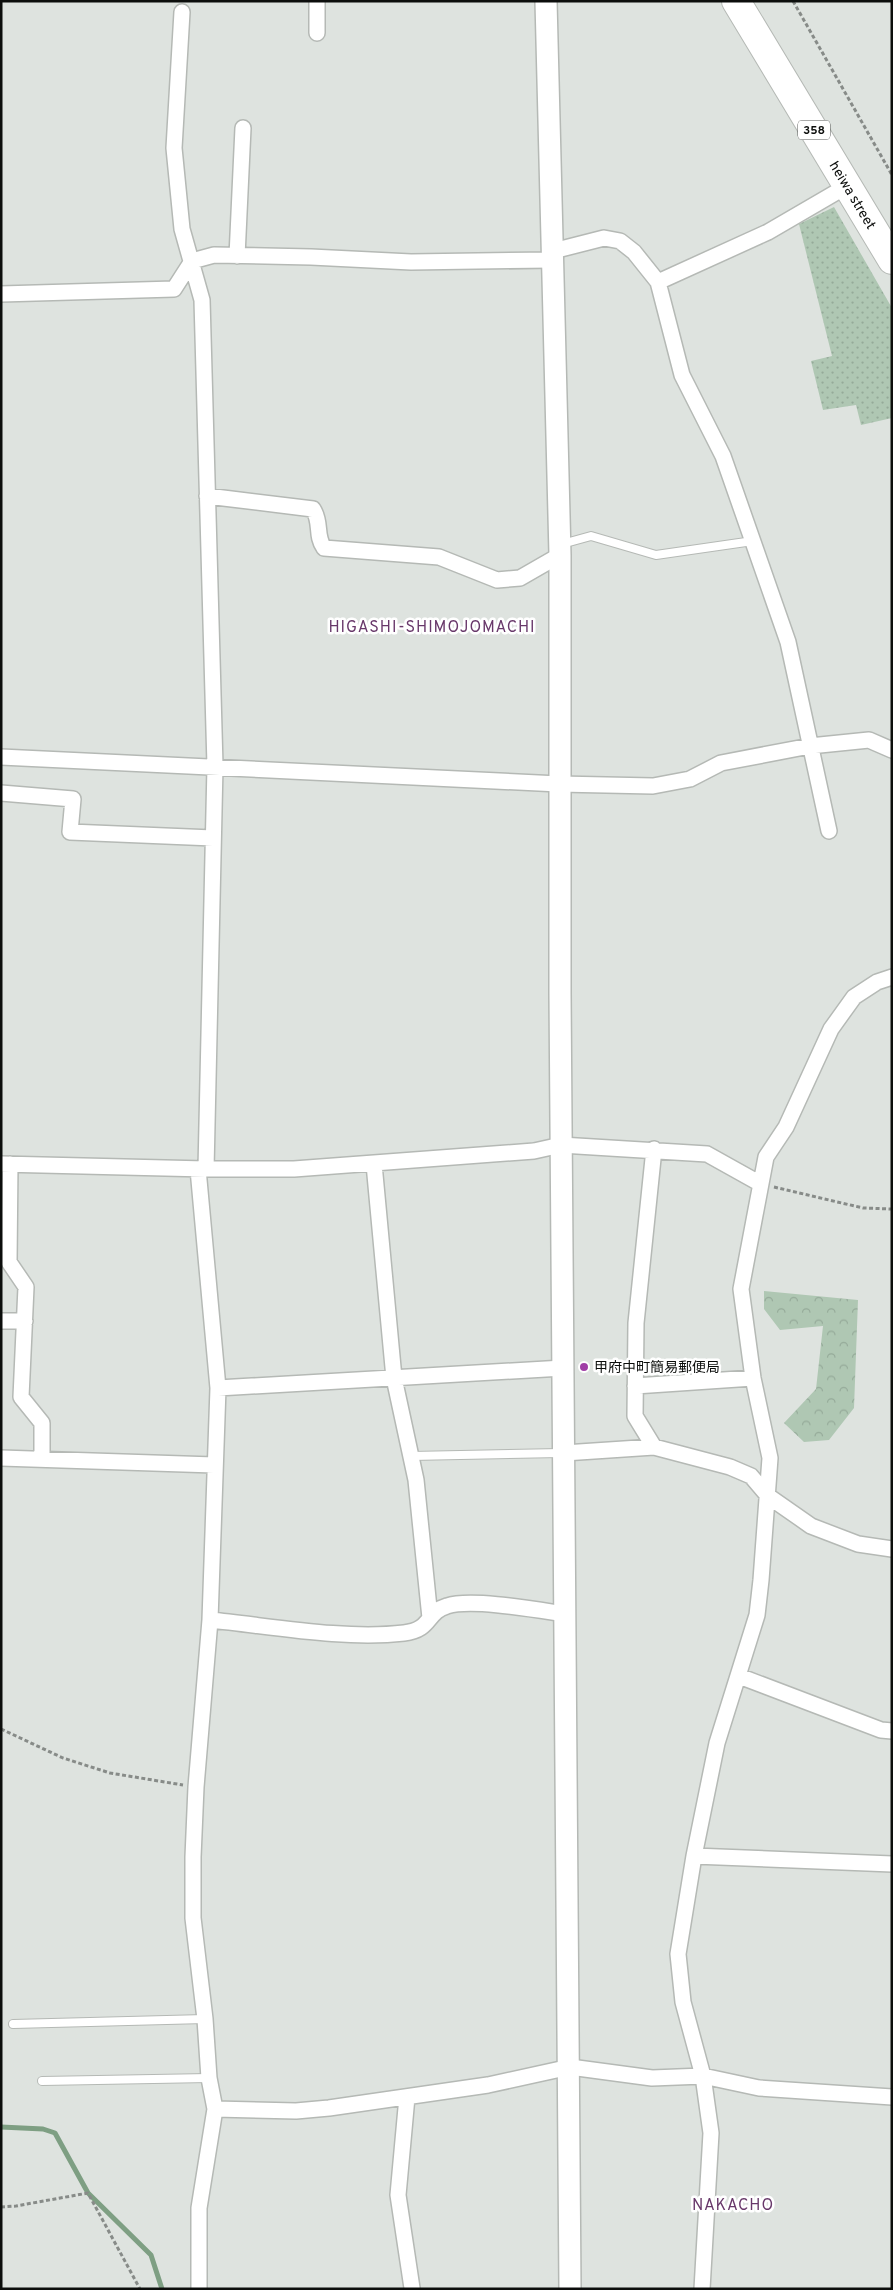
<svg xmlns="http://www.w3.org/2000/svg" width="893" height="2290" viewBox="0 0 893 2290" font-family="Overpass,'Noto Sans JP',sans-serif">
<defs>
<pattern id="grass-dots" width="8" height="8" patternUnits="userSpaceOnUse" patternTransform="scale(1.25)"><rect width="8" height="8" fill="#afc7b3"/><path d="M2 2h.1M6 6h.1" fill="none" stroke="#95aa99" stroke-width="1.8" stroke-linecap="round"/></pattern>
<pattern id="forest-crowns" width="20" height="18" patternUnits="userSpaceOnUse" patternTransform="scale(1.25)"><rect width="20" height="18" fill="#afc7b3"/><path d="M2 6a3 3 0 1 1 6 0M12 15a3 3 0 1 1 6 0" fill="none" stroke="#95aa99"/></pattern>
</defs>
<rect width="100%" height="100%" fill="#dee3df"/>
<!-- grass -->
<path fill="url(#grass-dots)" d="M 834,207 L 892,308 L 892,418 L 861,425 L 856,405 L 823,410 L 811,361 L 832,356 L 799,224 Z"/>
<!-- forest -->
<path fill="url(#forest-crowns)" d="M 764,1291 L 858,1300 L 854,1408 L 829,1440 L 804,1442 L 784,1423 L 816,1389 L 823,1326 L 780,1330 L 764,1309 Z"/>
<g fill="none" stroke-linecap="round" stroke-linejoin="round">
<!-- stream -->
<path stroke="#7e9f83" stroke-width="5" d="M 1,2127 L 43,2129 L 55,2133 L 88,2193 L 151,2255 L 162,2289"/>
<defs>
<path id="lane" d="M 562,544 L 591,536 L 656,555 L 753,541
M 411,1456 L 561,1453
M 13,2024 L 205,2019
M 42,2081 L 209,2078"/>
<path id="street" d="M 317,1 L 317,33
M 182,12 L 174,148 L 182,229 L 202,300 L 215,766 L 206,1169
M 553,251 L 604,238 L 620,241 L 634,252 L 658,282 L 682,375 L 723,456 L 788,642 L 829,831
M 237,256 L 243,128
M 658,282 L 768,232 L 847,186
M 1,294 L 174,289 L 192,261 L 214,255 L 311,257 L 411,262 L 552,260
M 207,496 L 313,509 C 322,523 315,535 324,548 L 439,557 L 497,580 L 520,578 L 560,555
M 1,757 L 559,784 L 653,786 L 690,779 L 721,763 L 810,746 L 869,740 L 892,750
M 1,793 L 73,799 L 70,832 L 213,838
M 654,1149 L 636,1323 L 635,1416 L 654,1447
M 1,1164 L 206,1169 L 294,1169 L 534,1151 L 561,1145 L 707,1154 L 759,1183
M 10,1164 L 9,1262 L 26,1287 L 21,1397 L 42,1423 L 42,1459
M 374,1164 L 394,1378 L 416,1480 L 430,1618
M 198,1169 L 218,1388 L 210,1620 L 196,1787 L 193,1857 L 193,1918 L 205,2019 L 209,2078 L 215,2109 L 199,2208 L 199,2289
M 1,1321 L 25,1321
M 635,1386 L 753,1378
M 218,1388 L 563,1368
M 564,1453 L 654,1447 L 730,1467 L 751,1476 L 768,1496 L 811,1526 L 858,1544 L 892,1549
M 1,1458 L 214,1465
M 210,1620 C 271,1626 344,1640 404,1633 C 432,1630 426,1612 447,1606 C 471,1598 538,1610 565,1614
M 739,1676 L 881,1730 L 892,1731
M 694,1856 L 892,1864
M 407,2097 L 398,2195 L 412,2288
M 215,2109 L 296,2111 L 329,2108 L 488,2085 L 570,2067 L 652,2078 L 703,2076 L 759,2088 L 892,2097
M 702,2289 L 711,2133 L 703,2076 L 683,2002 L 678,1954 L 694,1856 L 717,1743 L 757,1615 L 761,1580 L 770,1458 L 753,1378 L 741,1289 L 766,1157 L 786,1127 L 831,1029 L 854,997 L 877,982 L 892,977"/>
<path id="secondary" d="M 546,1 L 560,555 L 560,993 L 570,2289"/>
<path id="highway" d="M 736,1 L 892,260"/>
</defs>
<!-- lane casing -->
<use href="#lane" stroke="#b5b9b5" stroke-width="10"/>
<!-- street casing -->
<use href="#street" stroke="#b5b9b5" stroke-width="18"/>
<!-- secondary casing -->
<use href="#secondary" stroke="#b5b9b5" stroke-width="24"/>
<!-- highway casing -->
<use href="#highway" stroke="#b5b9b5" stroke-width="30"/>
<!-- path -->
<path stroke="#878b88" stroke-width="3" stroke-dasharray="4 2.5" stroke-linecap="butt" d="M 793,1 L 892,175
M 774,1187 L 863,1208 L 892,1209
M 1,1729 L 63,1758 L 110,1773 L 183,1785
M 1,2207 L 16,2206 L 88,2193 L 140,2289"/>
<!-- lane -->
<use href="#lane" stroke="#fff" stroke-width="8"/>
<!-- street -->
<use href="#street" stroke="#fff" stroke-width="15"/>
<!-- secondary -->
<use href="#secondary" stroke="#fff" stroke-width="21"/>
<!-- highway -->
<use href="#highway" stroke="#fff" stroke-width="28"/>
</g>
<!-- markers -->
<circle fill="#a03ea6" stroke="#fff" stroke-width="2" cx="584" cy="1367" r="5"/>
<g text-anchor="middle" stroke-width="5" stroke-linejoin="round" paint-order="stroke">
<!-- shield labels -->
<rect fill="#fff" stroke="#555655" stroke-width="1" x="798" y="120.5" width="32" height="19" rx="4"/>
<g font-size="12" font-weight="bold" fill="#0c0e0c">
<text x="814" y="134">358</text>
</g>
<!-- street labels -->
<g font-size="14" fill="#0c0e0c" stroke="#fff">
<text transform="translate(853 195) rotate(59)" y="5">heiwa street</text>
</g>
<!-- poi labels -->
<g font-size="14" fill="#0c0e0c" stroke="#fff" text-anchor="start">
<text x="594" y="1372">甲府中町簡易郵便局</text>
</g>
<!-- quarter labels -->
<g font-size="16" letter-spacing="1" fill="#68386a" stroke="#fff">
<text x="432" y="632">HIGASHI-SHIMOJOMACHI</text>
<text x="733" y="2210">NAKACHO</text>
</g>
</g>
<!-- border -->
<rect width="893" height="2290" fill="none" stroke="#0c0e0c" stroke-width="5"/>
</svg>
